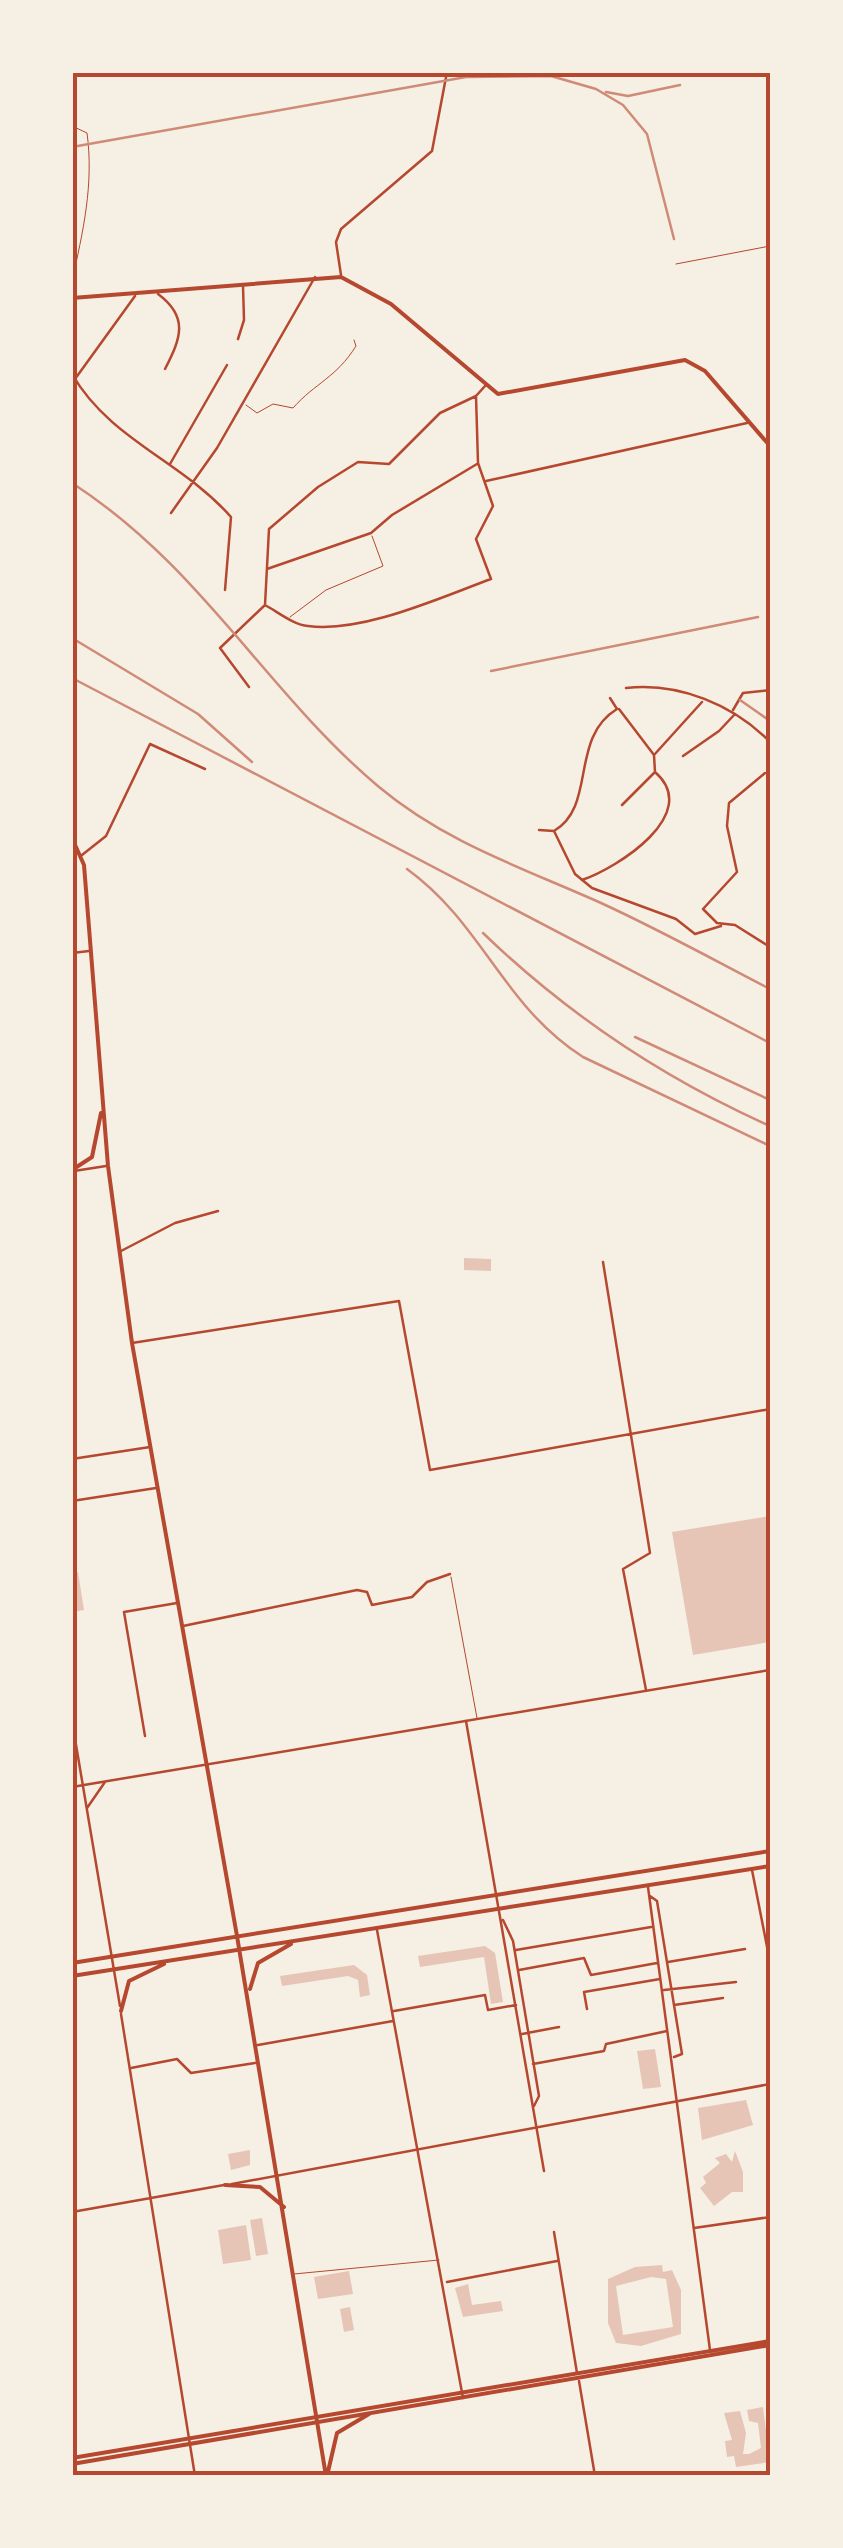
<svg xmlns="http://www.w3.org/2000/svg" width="843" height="2548" viewBox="0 0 843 2548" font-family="Arial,sans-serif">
<rect width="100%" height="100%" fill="#f6efe4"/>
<!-- building -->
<path fill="#e6c5b7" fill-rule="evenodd" d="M 464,1258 L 491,1259 L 491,1271 L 464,1270 Z
M 770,1516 L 770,1642 L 693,1655 L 672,1532 Z
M 78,1572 L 84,1610 L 72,1612 L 72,1573 Z
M 485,1946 L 495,1953 L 503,2002 L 491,2004 L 484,1957 L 420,1967 L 418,1956 Z
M 354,1965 L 367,1975 L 370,1995 L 360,1997 L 358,1980 L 348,1976 L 282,1986 L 280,1976 Z
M 655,2049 L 661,2087 L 643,2089 L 637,2051 Z
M 746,2100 L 753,2125 L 702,2140 L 698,2108 Z
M 250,2150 L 250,2165 L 231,2170 L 228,2154 Z
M 735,2151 L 743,2172 L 743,2192 L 732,2192 L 714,2206 L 700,2188 L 706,2183 L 703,2177 L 720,2163 L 715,2158 L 726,2154 L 732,2162 Z
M 262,2218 L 268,2254 L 256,2256 L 250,2220 Z
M 246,2225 L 251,2260 L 223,2264 L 218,2230 Z
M 662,2265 L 663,2272 L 672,2270 L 681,2290 L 681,2334 L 641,2346 L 616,2343 L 608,2323 L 608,2279 L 635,2267 ZM 651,2277 L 666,2279 L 673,2327 L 623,2335 L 616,2286 Z
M 349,2271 L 353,2294 L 318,2299 L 314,2277 Z
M 468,2284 L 472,2305 L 501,2301 L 503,2311 L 463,2317 L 455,2288 Z
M 350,2307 L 354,2330 L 344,2332 L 340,2309 Z
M 763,2407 L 770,2462 L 736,2467 L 734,2456 L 727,2457 L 725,2441 L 732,2440 L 724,2413 L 740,2411 L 746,2433 L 743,2454 L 749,2454 L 761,2448 L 758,2423 L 749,2421 L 747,2410 Z"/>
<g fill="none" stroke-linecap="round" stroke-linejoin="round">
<!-- service -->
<path stroke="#b5482f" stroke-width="1" d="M 72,126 L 87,133 C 94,184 83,232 72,281
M 676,264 L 770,246
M 246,405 L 257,413 L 273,404 L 293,408 C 315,383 336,378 356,346 L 354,340
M 290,617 L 326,590 L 383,566 L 372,536
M 451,1577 L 477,1718
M 294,2274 L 439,2260"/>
<!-- minor -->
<path stroke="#b5482f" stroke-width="2.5" d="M 341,275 L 336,242 L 341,229 L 432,151 L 447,72
M 158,294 C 189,317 181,338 165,369
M 238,339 L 244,320 L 243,286
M 72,374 C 110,440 182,461 231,517 L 225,590
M 476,396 L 478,463 L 493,506 L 476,539 L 491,579 C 439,598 363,633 308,626 C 294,625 278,612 265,605 L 269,529 L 318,487 L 358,462 L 389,464 L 440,413 L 476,396 L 485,386
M 72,429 L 75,379 L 135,296
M 170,464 L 227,365
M 486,481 L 747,423
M 171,513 L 217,448 L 315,277
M 267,569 L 371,533 L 392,515 L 477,464
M 249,687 L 220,648 L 265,605
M 626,688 C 679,682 734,705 770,742
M 619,709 L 654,755 L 655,772 L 622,805
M 733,710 L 743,693 L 770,690
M 654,755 L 702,702
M 683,756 L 719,731 L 735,714
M 765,773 L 729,803 L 727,826 L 737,872 L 703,909 L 717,923 L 735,925 L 770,947
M 539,830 L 554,831 C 597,806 569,738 617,709 L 610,698
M 554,831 L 575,874 L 592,888 L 676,919 L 695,934 L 721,926
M 82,855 L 106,836 L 150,744 L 205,769
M 582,880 C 617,868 703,814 655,772
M 121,1251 L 175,1223 L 218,1211
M 603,1262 L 650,1553 L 623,1569 L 646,1690
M 132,1343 L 399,1301 L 430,1470 L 770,1409
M 72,1459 L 150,1447
M 72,1501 L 156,1488
M 183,1626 L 357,1590 L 367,1592 L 372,1605 L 412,1597 L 427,1582 L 450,1574
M 466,1721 L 544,2171
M 145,1736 L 124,1612 L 177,1603
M 648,1887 L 710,2350
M 650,1896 L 657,1901 L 682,2054 L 674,2057
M 503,1920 L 513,1941 L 539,2096 L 534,2106
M 377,1930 L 463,2398
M 516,1950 L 651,1927
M 668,1962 L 745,1949
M 519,1970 L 584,1958 L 591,1975 L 657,1963
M 664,1990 L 736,1982
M 674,2005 L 723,1998
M 587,2009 L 584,1992 L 660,1979
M 394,2011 L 485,1995 L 488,2010 L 516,2005
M 522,2034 L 559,2027
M 258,2045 L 393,2021
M 533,2064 L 604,2051 L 606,2044 L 667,2031
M 131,2068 L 177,2059 L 191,2073 L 255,2063
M 694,2228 L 770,2217
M 554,2232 L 577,2373
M 447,2282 L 557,2261
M 579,2381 L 595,2476
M 758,2476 L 770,2474"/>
<!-- tertiary -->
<path stroke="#b5482f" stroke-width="2.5" d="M 72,953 L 89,951
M 74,1171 L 106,1166
M 72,1721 L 120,2006
M 72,1787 L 770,1670
M 87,1808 L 105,1782
M 768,1866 L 770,1909
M 752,1870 L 770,1962
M 121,2014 L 195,2476
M 232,2184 L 770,2084
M 72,2212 L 224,2185"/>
<!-- secondary -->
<path stroke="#b5482f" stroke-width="4" d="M 72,298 L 341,277 L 391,304 L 498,394 L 685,360 L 705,371 L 770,446
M 72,838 L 84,865 L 108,1166 L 132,1343 L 237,1936
M 72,1170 L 92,1157 L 101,1113
M 72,2458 L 770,2341
M 72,2464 L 770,2345"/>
<!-- primary -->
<path stroke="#b5482f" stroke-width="4" d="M 237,1936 L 326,2476
M 72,1963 L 770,1851
M 72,1976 L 770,1866
M 250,1989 L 258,1963 L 291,1944
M 121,2011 L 129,1981 L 164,1964
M 225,2185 L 260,2187 L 284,2207
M 327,2476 L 337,2433 L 369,2414"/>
<!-- rail -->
<path stroke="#cf8b77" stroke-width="2.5" d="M 606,92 L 628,96 L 680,85
M 72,147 L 466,77 L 551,76 L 596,89 L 623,105 L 647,134 L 674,239
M 72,483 C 202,567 266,692 379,787 C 446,843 523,868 601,903 C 658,929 714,960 770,989
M 72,638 L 198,714 L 252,762
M 491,671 L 758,617
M 72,678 L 770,1043
M 740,700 L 770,721
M 407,869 C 483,924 503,1006 583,1057 L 770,1146
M 483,933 C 566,1013 665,1079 770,1126
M 635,1037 L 770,1100"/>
</g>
<!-- border -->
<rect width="843" height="2548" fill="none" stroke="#f6efe4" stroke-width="150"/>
<rect x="75" y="75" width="693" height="2398" fill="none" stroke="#b5482f" stroke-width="4"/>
</svg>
